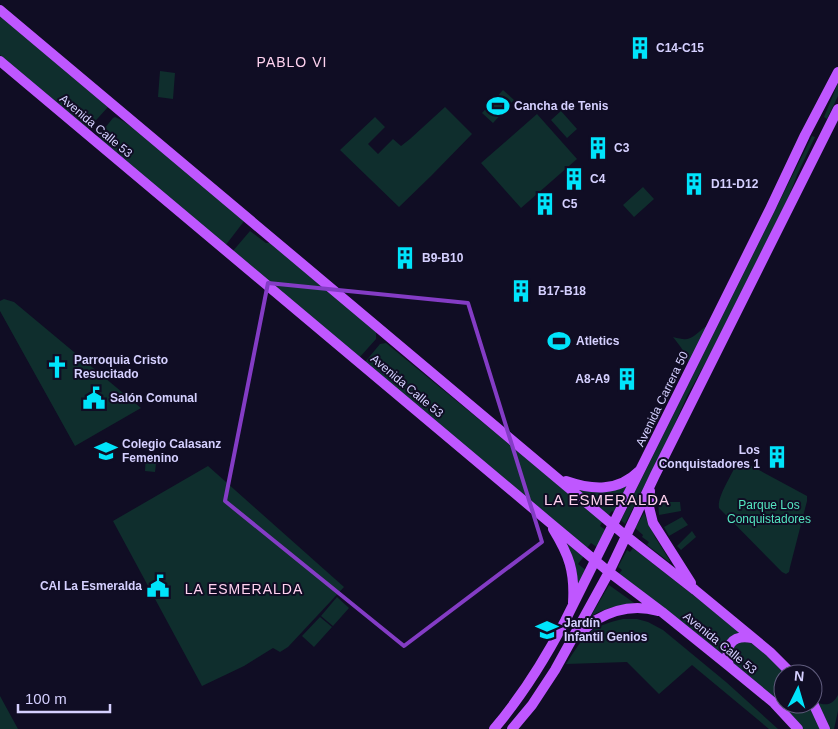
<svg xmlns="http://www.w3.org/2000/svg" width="838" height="729" viewBox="0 0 838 729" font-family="Helvetica,sans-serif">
<rect width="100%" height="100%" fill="#100d24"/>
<!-- green -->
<path fill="#0f2e2d" d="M 0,16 L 108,107 L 88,129 L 0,55 Z
M 160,71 L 175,73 L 173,99 L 158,97 Z
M 838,83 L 838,96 L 827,119 L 824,117 Z
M 503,90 L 514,100 L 493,123 L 482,113 Z
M 445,107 L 472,134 L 431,176 L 399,207 L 340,150 L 375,117 L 385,127 L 368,144 L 378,154 L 393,139 L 401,146 L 410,139 Z
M 561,111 L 577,129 L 567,138 L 551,120 Z
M 537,114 L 577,159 L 521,208 L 481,163 Z
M 115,117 C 123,120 129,126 137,129 L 245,220 L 225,246 L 99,139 L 100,134 L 113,118 Z
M 812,136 L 815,137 L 797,175 L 789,196 L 708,358 L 687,396 L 669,437 L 625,524 L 621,520 Z
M 643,187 L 654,199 L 634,217 L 623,205 Z
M 250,231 L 266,243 L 272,243 L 376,332 L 376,339 L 359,358 L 232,252 Z
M 4,299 L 14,302 L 141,408 L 75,446 L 0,311 L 0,301 Z
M 705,327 L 707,327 L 689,364 C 686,353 680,346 673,337 C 691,342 691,338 705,327 Z
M 386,343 L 603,521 L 600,526 L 607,531 L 598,548 L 591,543 L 587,548 L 365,362 L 380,344 Z
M 146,454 L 157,455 L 155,472 L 145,471 Z
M 742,462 L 746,463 L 807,496 L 807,501 L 790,567 L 789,572 L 786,574 L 782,572 L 719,508 C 717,497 731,476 736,465 L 739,463 Z
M 208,466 L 344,587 L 288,647 L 280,652 L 273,648 L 244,666 L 202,686 L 113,521 Z
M 634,481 L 617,514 L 612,511 L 608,516 L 571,485 Z
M 658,502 L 680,502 L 681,511 L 659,515 Z
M 644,513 L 655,537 L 670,561 L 669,562 L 647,545 L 649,542 L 642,537 L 643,535 L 635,528 Z
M 682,517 L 688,525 L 669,536 L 664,527 Z
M 692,531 L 696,537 L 681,550 L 677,546 Z
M 567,543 L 584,556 L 578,564 L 587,571 L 578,586 L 575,564 Z
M 633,548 L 743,634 L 724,657 L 619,574 L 622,570 L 618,567 L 627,550 L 630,552 Z
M 609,585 L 637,605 C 619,604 607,608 591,616 Z
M 337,597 L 349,608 L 333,626 L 321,616 Z
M 320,617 L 332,627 L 314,647 L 302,636 Z
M 623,619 L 637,619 L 648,622 L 663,630 L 726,682 L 778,729 L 769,729 L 692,665 L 659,694 L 627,662 L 566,664 C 585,635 588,627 623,619 Z
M 739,640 L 751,643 L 775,661 L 787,674 L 783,674 L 783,700 L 776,701 L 738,669 L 732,662 L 730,650 Z
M 838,695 L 838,711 L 834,729 L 827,729 L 818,703 C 828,706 833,704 838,695 Z
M 0,696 L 18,729 L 0,729 Z
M 790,704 L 808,704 L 815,715 L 821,729 L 803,729 L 782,708 Z"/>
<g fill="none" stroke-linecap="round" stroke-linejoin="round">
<!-- major -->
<path stroke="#bf57ff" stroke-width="10" d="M 0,10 L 626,536 L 695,590 L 770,652 L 792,674
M 0,61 L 549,522 L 609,572 L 662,612 L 729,666 L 774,703 L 798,729
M 566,481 C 592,490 618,492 639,471
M 650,491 L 649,507 L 653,523 L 691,583
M 553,529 C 569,555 575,571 573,603
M 578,635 C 584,630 590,624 596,620 C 615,609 637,605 658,611
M 729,666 C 724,647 731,634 752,638
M 813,703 L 825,729
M 494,729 C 522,696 545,659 565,621 L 770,209 L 805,135 L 838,72
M 512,729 L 532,705 L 555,670 L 609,572 L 655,475 L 838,109"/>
</g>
<!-- marked area -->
<path fill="none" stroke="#843cc5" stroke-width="4" stroke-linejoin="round" d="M 268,283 L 468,303 L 542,542 L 404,646 L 225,501 Z"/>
<!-- icons -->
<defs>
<symbol id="building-bare" viewBox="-9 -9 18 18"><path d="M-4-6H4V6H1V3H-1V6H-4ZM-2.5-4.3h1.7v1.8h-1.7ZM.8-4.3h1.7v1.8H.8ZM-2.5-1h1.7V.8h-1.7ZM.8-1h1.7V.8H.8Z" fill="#00e4fb" stroke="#100d24" stroke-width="2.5" paint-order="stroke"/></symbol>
<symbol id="stadium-bare" viewBox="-9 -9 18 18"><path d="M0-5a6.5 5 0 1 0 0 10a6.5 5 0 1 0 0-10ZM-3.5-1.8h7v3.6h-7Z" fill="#00e4fb" stroke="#100d24" stroke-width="2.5" paint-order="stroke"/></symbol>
<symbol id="church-bare" viewBox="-9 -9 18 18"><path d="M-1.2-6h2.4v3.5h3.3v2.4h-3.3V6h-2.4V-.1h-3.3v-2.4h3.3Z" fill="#00e4fb" stroke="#100d24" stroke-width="2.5" paint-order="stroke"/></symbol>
<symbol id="civic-bare" viewBox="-9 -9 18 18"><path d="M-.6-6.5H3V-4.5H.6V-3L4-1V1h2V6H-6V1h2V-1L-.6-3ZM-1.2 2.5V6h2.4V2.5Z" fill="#00e4fb" stroke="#100d24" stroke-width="2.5" paint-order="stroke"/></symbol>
<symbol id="school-bare" viewBox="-9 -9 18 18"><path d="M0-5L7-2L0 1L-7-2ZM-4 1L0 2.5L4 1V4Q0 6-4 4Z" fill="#00e4fb" stroke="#100d24" stroke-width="2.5" paint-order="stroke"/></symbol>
</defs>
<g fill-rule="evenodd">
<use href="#building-bare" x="624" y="32" width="32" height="32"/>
<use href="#stadium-bare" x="482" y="90" width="32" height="32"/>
<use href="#building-bare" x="582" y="132" width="32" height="32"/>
<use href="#building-bare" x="558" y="163" width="32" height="32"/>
<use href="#building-bare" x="678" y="168" width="32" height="32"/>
<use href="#building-bare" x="529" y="188" width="32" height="32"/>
<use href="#building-bare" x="389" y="242" width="32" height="32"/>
<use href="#building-bare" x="505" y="275" width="32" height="32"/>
<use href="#stadium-bare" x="543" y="325" width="32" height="32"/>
<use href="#church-bare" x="41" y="351" width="32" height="32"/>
<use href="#building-bare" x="611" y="363" width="32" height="32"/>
<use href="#civic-bare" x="78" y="382" width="32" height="32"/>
<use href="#school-bare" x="90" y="435" width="32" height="32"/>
<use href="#building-bare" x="761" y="441" width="32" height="32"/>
<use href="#civic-bare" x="142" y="570" width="32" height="32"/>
<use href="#school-bare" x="531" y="614" width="32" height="32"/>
</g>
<g text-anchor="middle" stroke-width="4" stroke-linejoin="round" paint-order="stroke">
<!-- poi labels -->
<g font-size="12" font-weight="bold" fill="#d5d0ff" stroke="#100d24" text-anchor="start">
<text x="656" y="52">C14-C15</text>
<text x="514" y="110">Cancha de Tenis</text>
<text x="614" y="152">C3</text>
<text x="590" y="183">C4</text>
<text x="711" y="188">D11-D12</text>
<text x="562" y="208">C5</text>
<text x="422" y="262">B9-B10</text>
<text x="538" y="295">B17-B18</text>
<text x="576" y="345">Atletics</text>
<text x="74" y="364">Parroquia Cristo<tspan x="74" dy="14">Resucitado</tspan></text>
<text x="610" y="383" text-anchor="end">A8-A9</text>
<text x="110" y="402">Salón Comunal</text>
<text x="122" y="448">Colegio Calasanz<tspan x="122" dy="14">Femenino</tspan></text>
<text x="760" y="454" text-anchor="end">Los<tspan x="760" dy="14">Conquistadores 1</tspan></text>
<text x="142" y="590" text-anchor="end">CAI La Esmeralda</text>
<text x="564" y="627">Jardín<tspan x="564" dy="14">Infantil Genios</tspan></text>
</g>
<!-- street labels -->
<g font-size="12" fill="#d5d0ff" stroke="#100d24">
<text transform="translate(96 126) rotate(40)" y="4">Avenida Calle 53</text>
<text transform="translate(407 386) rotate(40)" y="4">Avenida Calle 53</text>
<text transform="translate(662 399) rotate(-64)" y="4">Avenida Carrera 50</text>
<text transform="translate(720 643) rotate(39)" y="4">Avenida Calle 53</text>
</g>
<!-- park labels -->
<g font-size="12" fill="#54e6c1" stroke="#100d24">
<text x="769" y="509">Parque Los<tspan x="769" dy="14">Conquistadores</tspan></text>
</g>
<!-- neighbourhood labels -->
<g font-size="14" letter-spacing="1" fill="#ffd2ef" stroke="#100d24">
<text x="292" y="67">PABLO VI</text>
<text x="244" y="594">LA ESMERALDA</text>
</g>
<!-- quarter labels -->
<g font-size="15" letter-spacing="1" fill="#ffd2ef" stroke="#100d24">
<text x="607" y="505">LA ESMERALDA</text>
</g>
</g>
<!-- north arrow -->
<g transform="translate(798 689) rotate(5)"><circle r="24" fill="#100d24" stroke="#5f5b7c"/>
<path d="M0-4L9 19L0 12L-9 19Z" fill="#00e4fb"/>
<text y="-8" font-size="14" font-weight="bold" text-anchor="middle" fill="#d5d0ff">N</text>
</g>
<!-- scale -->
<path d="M18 704v8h92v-8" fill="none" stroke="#d5d0ff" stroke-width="2.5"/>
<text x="25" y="704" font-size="15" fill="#d5d0ff" stroke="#100d24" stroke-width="4" paint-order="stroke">100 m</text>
</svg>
